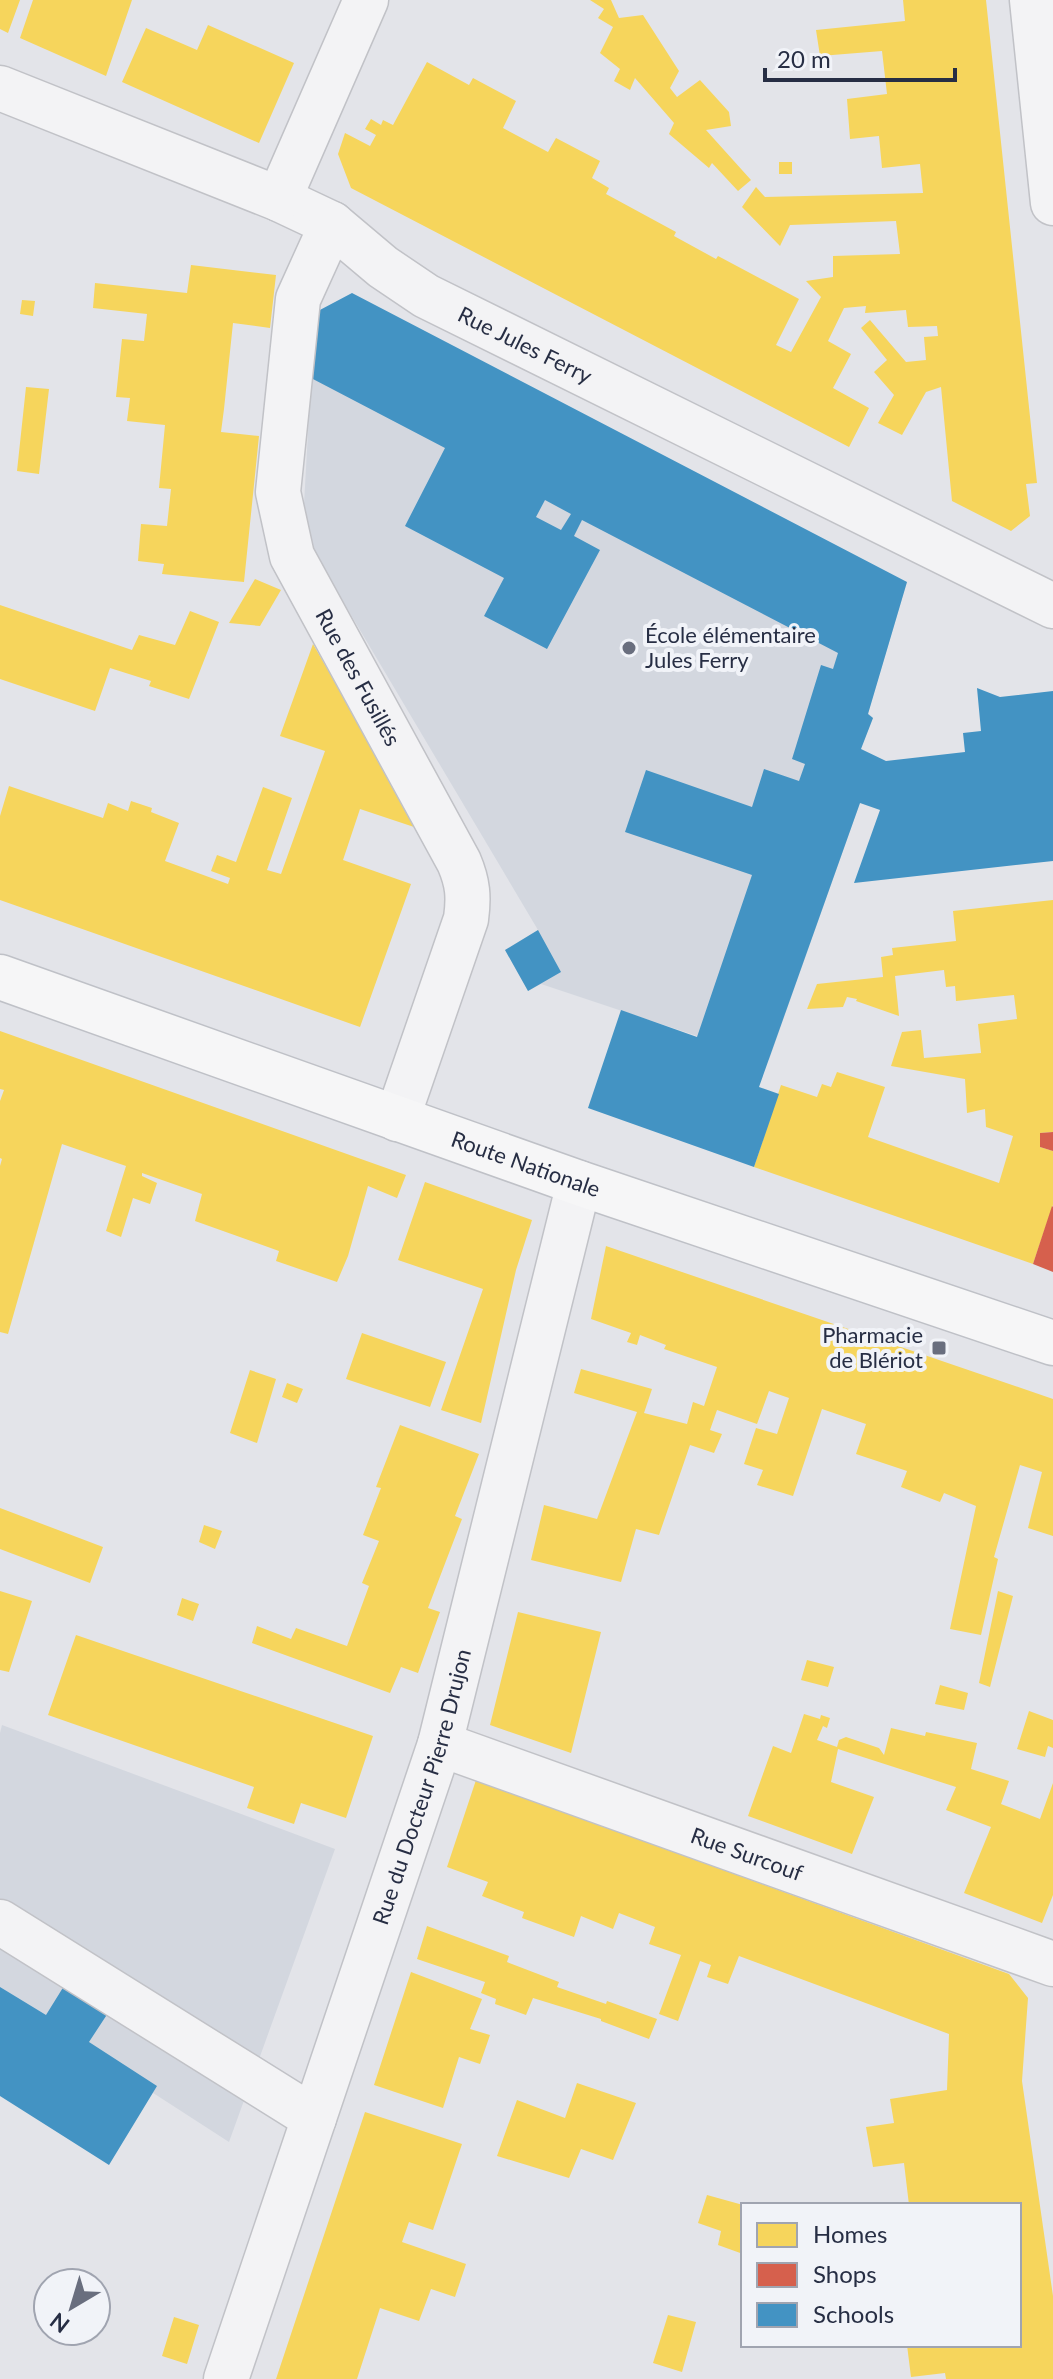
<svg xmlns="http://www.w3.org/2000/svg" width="1053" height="2379" viewBox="0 0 1053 2379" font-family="Lato,sans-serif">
<rect width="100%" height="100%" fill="#e3e4e9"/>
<!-- built -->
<path fill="#d3d7df" d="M 311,378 L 907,582 L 868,713 L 873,718 L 841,797 L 860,803 L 769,1060 L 541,984 L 528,991 L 505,950 L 538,930 L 313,551 L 304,504 Z
M 2,1725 L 335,1849 L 229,2142 L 0,1994 L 0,1733 Z"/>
<!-- homes -->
<path fill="#f6d55c" d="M 0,0 L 20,0 L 8,33 L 0,29 Z
M 33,0 L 132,0 L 106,76 L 20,38 Z
M 590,0 L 611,0 L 619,18 L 643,15 L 679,71 L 670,88 L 677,97 L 700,80 L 729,112 L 731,126 L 706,130 L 751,180 L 738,191 L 712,163 L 709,168 L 669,134 L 674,123 L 635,78 L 630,90 L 614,81 L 620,69 L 600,53 L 613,27 L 598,18 L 604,9 Z
M 903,0 L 986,0 L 1037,483 L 1026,484 L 1030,516 L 1011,531 L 952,501 L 941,387 L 926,392 L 902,435 L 878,423 L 894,395 L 874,372 L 887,360 L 861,328 L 870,320 L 906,362 L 926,360 L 924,337 L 938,336 L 937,326 L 908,327 L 906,310 L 865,313 L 866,306 L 844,308 L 828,341 L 851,354 L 833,388 L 869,408 L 849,447 L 351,188 L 338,154 L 345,133 L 370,146 L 376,135 L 365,129 L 371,119 L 381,125 L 383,120 L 393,125 L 427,62 L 469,85 L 473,78 L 516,101 L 503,128 L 548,152 L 556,138 L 600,161 L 592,178 L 609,188 L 606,194 L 676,232 L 674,236 L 716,259 L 718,256 L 799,299 L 776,345 L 791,352 L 821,297 L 806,281 L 833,277 L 833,256 L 900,254 L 896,221 L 790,225 L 780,246 L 742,207 L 756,187 L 765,197 L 923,193 L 920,164 L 882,168 L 879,136 L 850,139 L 847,99 L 887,94 L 882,51 L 820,56 L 816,30 L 905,21 Z
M 208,25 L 294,63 L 259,143 L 122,82 L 146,28 L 197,50 Z
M 779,162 L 792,162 L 792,174 L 779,174 Z
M 191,265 L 276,275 L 270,328 L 233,323 L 224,409 L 221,432 L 259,436 L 244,582 L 162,574 L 164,564 L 138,561 L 141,524 L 167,526 L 171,489 L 159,488 L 165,425 L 127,421 L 130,398 L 116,397 L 122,339 L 144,341 L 147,314 L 93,308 L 95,283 L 187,293 Z
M 22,300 L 35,301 L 33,316 L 20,314 Z
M 26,387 L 49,389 L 39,474 L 17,471 Z
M 255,579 L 281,590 L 260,626 L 229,623 Z
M 0,605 L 132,650 L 139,635 L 175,645 L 190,611 L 219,622 L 189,699 L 149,686 L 151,681 L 110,668 L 95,711 L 0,679 Z
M 313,644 L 420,829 L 360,809 L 343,860 L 411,884 L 360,1027 L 0,900 L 0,816 L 9,786 L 103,818 L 108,803 L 128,811 L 131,801 L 152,808 L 151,812 L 179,823 L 165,861 L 228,884 L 230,878 L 211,871 L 217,855 L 236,862 L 263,787 L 292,798 L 267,870 L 281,874 L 325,751 L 280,736 Z
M 1053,900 L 1053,1132 L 1040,1133 L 1040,1147 L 1053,1151 L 1053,1205 L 1033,1264 L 754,1167 L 781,1085 L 817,1097 L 822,1084 L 831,1087 L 837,1072 L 885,1087 L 868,1137 L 999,1183 L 1013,1136 L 986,1127 L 985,1109 L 967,1113 L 965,1079 L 891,1066 L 902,1032 L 921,1030 L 924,1058 L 981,1053 L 978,1024 L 1017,1019 L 1014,995 L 956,1001 L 955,986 L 946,987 L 944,970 L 895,976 L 899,1016 L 856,1001 L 857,999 L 847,997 L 843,1007 L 807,1009 L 817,984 L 883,977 L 881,957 L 893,955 L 892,948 L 956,941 L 953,911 Z
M 0,1031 L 406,1175 L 397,1198 L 368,1186 L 348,1256 L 337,1282 L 276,1261 L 279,1251 L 195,1221 L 202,1194 L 142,1173 L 142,1176 L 157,1183 L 150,1204 L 133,1198 L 121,1237 L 106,1231 L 126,1166 L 62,1144 L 8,1334 L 0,1332 L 0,1166 L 2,1159 L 0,1158 L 0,1101 L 4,1090 L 0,1089 Z
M 425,1182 L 532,1220 L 516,1270 L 481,1423 L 441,1410 L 483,1289 L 398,1260 Z
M 606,1246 L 1053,1399 L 1053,1536 L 1028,1528 L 1042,1472 L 1020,1465 L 994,1557 L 998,1559 L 981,1635 L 950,1629 L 976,1506 L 944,1493 L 940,1502 L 901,1487 L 907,1471 L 856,1454 L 866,1424 L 822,1409 L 793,1496 L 757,1485 L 763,1470 L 744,1464 L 756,1428 L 777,1434 L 789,1398 L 769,1391 L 757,1424 L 717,1410 L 710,1430 L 722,1434 L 714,1453 L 690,1445 L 659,1535 L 636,1529 L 621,1582 L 531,1560 L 544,1505 L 597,1519 L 637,1412 L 574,1393 L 581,1369 L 652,1389 L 644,1413 L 687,1424 L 693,1402 L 704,1406 L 717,1367 L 664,1349 L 666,1345 L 640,1335 L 637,1345 L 627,1342 L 631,1333 L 591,1319 Z
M 362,1333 L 446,1362 L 430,1407 L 346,1379 Z
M 250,1370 L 276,1379 L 257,1443 L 230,1433 Z
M 287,1383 L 303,1389 L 297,1403 L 282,1397 Z
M 400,1425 L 479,1454 L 455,1516 L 462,1519 L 428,1608 L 440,1612 L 418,1673 L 401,1667 L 390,1693 L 252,1643 L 257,1626 L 291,1639 L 296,1628 L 347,1646 L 369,1586 L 362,1583 L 379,1541 L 363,1535 L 381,1488 L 376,1487 Z
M 0,1508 L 103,1547 L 90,1583 L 0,1549 Z
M 204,1525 L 222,1531 L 215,1549 L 199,1542 Z
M 0,1591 L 32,1601 L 9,1672 L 0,1670 Z
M 998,1591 L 1013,1596 L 990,1687 L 979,1683 Z
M 182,1598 L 199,1604 L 193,1621 L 177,1615 Z
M 518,1612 L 601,1632 L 571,1753 L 490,1725 Z
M 76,1635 L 373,1736 L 346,1818 L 301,1803 L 294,1824 L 247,1808 L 254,1787 L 48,1715 Z
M 807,1660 L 834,1667 L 828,1687 L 801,1680 Z
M 940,1685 L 968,1693 L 964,1710 L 935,1704 Z
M 1029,1711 L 1053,1720 L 1053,1748 L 1048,1746 L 1045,1757 L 1017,1749 Z
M 804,1714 L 820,1719 L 821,1715 L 830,1718 L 827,1728 L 823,1726 L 817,1740 L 837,1747 L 839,1740 L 846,1737 L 879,1748 L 884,1755 L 891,1728 L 925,1736 L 926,1732 L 977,1743 L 971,1769 L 1009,1781 L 1001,1804 L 1040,1819 L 1053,1783 L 1053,1895 L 1042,1923 L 964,1893 L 991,1827 L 946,1810 L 956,1787 L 838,1749 L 831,1782 L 874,1797 L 852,1854 L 748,1816 L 773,1746 L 791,1753 Z
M 476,1780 L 1009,1974 L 1028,1998 L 1022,2081 L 1053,2296 L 1053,2379 L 946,2379 L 945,2373 L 911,2377 L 907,2345 L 1019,2345 L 1019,2205 L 909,2205 L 904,2163 L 873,2167 L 866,2127 L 894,2123 L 890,2099 L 947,2090 L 949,2034 L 739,1956 L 728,1984 L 707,1977 L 711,1965 L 700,1961 L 678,2021 L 659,2014 L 681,1955 L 649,1944 L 655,1927 L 619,1913 L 613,1929 L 581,1916 L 574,1937 L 522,1918 L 524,1912 L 482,1896 L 488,1882 L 447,1867 Z
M 427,1926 L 509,1956 L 507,1962 L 559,1982 L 557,1987 L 606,2004 L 607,2001 L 657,2019 L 649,2039 L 601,2021 L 601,2019 L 533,1998 L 526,2015 L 495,2004 L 496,1999 L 481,1993 L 485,1982 L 417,1959 Z
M 411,1972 L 482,1999 L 470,2029 L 490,2035 L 480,2064 L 459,2057 L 443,2108 L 374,2085 Z
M 577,2083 L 636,2103 L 613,2160 L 581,2149 L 569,2178 L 497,2156 L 517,2100 L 565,2118 Z
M 365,2112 L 462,2144 L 433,2230 L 409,2222 L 402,2242 L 466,2264 L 455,2297 L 431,2289 L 419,2321 L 380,2308 L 357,2379 L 276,2379 Z
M 707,2195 L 743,2205 L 743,2254 L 718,2245 L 721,2231 L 698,2223 Z
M 668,2315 L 696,2322 L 682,2372 L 653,2363 Z
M 174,2317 L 199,2325 L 187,2364 L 162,2356 Z"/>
<!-- shops -->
<path fill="#d6604d" d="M 1053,1132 L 1053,1151 L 1040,1147 L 1040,1133 Z
M 1052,1206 L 1053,1207 L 1053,1272 L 1033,1264 Z"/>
<!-- schools -->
<path fill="#4393c3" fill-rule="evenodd" d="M 352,293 L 907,582 L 868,714 L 873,718 L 861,749 L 886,761 L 965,752 L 963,733 L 981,731 L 977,688 L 1000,697 L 1053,691 L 1053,861 L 854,883 L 880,810 L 860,803 L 759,1087 L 779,1094 L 754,1167 L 588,1108 L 621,1010 L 697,1037 L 752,875 L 625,832 L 646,770 L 752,807 L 764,769 L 799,781 L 805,764 L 792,759 L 821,665 L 833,669 L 838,653 L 582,520 L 574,536 L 600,550 L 547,649 L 484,616 L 504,578 L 405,526 L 445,448 L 311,378 L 318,311 ZM 545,500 L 571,514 L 561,530 L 536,517 Z
M 538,930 L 561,972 L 528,991 L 505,950 Z
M 64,1986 L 108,2013 L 89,2042 L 157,2086 L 109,2165 L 0,2096 L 0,1987 L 46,2015 Z"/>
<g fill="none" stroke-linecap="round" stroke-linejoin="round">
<defs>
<g id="minor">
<path d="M 1032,0 L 1053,203"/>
<path id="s1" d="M 0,88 L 279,199 L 332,224 L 383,267 L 426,296 L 1053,606"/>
<path d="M 279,199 L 366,0"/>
<path id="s2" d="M 332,224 L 298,299 L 278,492 L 292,556 L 459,862 C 468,883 469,897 466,919 L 397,1119"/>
<path id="s3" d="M 440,1744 L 1053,1964"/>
<path d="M 0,1922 L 314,2118"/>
<path id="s4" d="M 226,2379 L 440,1744 L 579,1183"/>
</g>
<g id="major">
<path id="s5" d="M 0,977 L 579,1183 L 1053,1343"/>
</g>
</defs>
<!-- minor casing -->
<use href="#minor" stroke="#c1c2c7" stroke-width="47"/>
<!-- major casing -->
<use href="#major" stroke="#bfc1c7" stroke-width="47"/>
<!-- minor -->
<use href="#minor" stroke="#f3f3f5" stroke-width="44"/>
<!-- major -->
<use href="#major" stroke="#f6f6f7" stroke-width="44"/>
</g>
<!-- markers -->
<g fill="#696e7e" stroke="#f1f3f8" stroke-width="3">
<circle cx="629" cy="648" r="8"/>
<rect x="931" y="1340" width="16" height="16" rx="4"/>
</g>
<g text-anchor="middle" stroke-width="8" stroke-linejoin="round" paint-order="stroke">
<!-- street labels -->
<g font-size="22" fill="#272e44" stroke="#f1f3f8">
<text dy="8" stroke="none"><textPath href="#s1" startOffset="588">Rue Jules Ferry</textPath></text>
<text dy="8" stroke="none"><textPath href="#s2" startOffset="480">Rue des Fusillés</textPath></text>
<text dy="8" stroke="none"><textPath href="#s5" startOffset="558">Route Nationale</textPath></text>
<text dy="8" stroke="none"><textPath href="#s4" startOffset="624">Rue du Docteur Pierre Drujon</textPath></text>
<text dy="8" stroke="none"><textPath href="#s3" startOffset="326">Rue Surcouf</textPath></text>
</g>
<!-- poi labels -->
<g font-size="22" fill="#272e44" stroke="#f1f3f8" text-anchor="start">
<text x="645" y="643">École élémentaire<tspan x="645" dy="25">Jules Ferry</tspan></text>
<text x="923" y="1343" text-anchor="end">Pharmacie<tspan x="923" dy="25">de Blériot</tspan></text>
</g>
</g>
<!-- legend -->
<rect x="741" y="2203" width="280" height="144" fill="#f1f3f8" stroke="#a0a4b0" stroke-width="2"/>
<rect x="757" y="2223" width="40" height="24" fill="#f6d55c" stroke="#a0a4b0" stroke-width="2"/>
<text x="813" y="2243" font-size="24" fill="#272e44">Homes</text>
<rect x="757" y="2263" width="40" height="24" fill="#d6604d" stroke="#a0a4b0" stroke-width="2"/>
<text x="813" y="2283" font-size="24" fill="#272e44">Shops</text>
<rect x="757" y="2303" width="40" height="24" fill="#4393c3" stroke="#a0a4b0" stroke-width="2"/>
<text x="813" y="2323" font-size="24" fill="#272e44">Schools</text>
<!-- north arrow -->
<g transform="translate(72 2307) rotate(218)"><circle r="38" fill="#f1f3f8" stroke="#a0a4b0" stroke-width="2"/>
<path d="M0-6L14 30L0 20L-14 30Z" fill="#696e7e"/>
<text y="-12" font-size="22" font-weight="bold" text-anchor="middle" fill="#272e44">N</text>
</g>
<!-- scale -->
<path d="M765 68v12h190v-12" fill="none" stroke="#272e44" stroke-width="4"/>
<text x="777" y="68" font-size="24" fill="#272e44" stroke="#f1f3f8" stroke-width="6" paint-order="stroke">20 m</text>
</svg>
